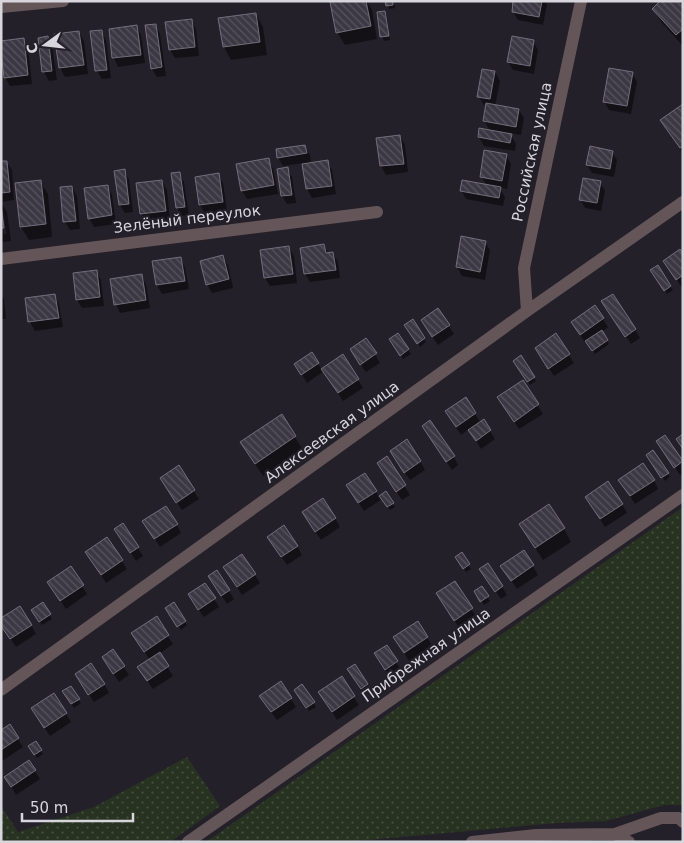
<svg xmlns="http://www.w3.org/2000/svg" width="684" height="843" viewBox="0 0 684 843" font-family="'DejaVu Sans',sans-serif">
<defs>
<pattern id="grass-dots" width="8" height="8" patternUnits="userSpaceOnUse" patternTransform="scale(1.25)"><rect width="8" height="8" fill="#283220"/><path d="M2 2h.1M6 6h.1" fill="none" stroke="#464f40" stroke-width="1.8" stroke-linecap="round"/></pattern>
<pattern id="building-back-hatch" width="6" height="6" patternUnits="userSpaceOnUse" patternTransform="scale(1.25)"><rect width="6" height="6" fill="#3c3843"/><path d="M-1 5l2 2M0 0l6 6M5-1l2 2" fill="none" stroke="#57545e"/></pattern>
</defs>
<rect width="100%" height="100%" fill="#24202a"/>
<!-- grass -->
<path fill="url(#grass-dots)" d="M 683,507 L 683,805 L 664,805 L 606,821 L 556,823 L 346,842 L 206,842 Z
M 187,757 L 220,806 L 170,842 L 1,842 L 1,806 L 18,832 L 94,807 Z"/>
<!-- shadow -->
<path fill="#0007" d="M 340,1 L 367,1 L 372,10 L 377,39 L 345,45 L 337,32 Z
M 387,1 L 394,1 L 395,8 L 389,9 Z
M 515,1 L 545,1 L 547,5 L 543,25 L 518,20 L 513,12 Z
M 683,2 L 683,46 L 661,22 L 653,9 Z
M 384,12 L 387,16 L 390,40 L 384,41 L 382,37 L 378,13 Z
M 256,14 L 263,27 L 267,55 L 231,60 L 224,47 Z
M 191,20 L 196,29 L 199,56 L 175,58 L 170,50 Z
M 155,25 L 160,34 L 166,76 L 157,77 L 152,69 Z
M 136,26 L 141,35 L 145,63 L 118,67 L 114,58 L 110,30 Z
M 101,31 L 106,40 L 111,78 L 102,79 L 97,71 Z
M 79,32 L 84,41 L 88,74 L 65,77 L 60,68 L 56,35 Z
M 47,38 L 52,46 L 57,80 L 49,81 L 44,72 L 39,39 Z
M 23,40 L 28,48 L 32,84 L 10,86 L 5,77 Z
M 533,41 L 538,50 L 534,74 L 513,70 L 508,62 Z
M 495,72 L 500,81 L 495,106 L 519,110 L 524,118 L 521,135 L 510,133 L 516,144 L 515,151 L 484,146 L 479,137 L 490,131 L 484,120 L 487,106 L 484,105 L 479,97 Z
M 632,73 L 637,82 L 631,114 L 609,110 L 604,101 Z
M 683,105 L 683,153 L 661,120 Z
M 400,136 L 405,145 L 408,172 L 386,175 L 381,166 L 378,139 Z
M 305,146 L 310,155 L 311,164 L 327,162 L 332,170 L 336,194 L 312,198 L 307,189 L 303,163 L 283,166 L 278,157 Z
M 612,152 L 617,160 L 614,177 L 592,173 L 587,165 Z
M 506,155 L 511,164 L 507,189 L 499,187 L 505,197 L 503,206 L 466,199 L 461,190 L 487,186 L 481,176 Z
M 268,160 L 273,168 L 278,194 L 247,199 L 242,191 Z
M 1,162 L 7,162 L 12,170 L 14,200 L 1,202 L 7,212 L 11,241 L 1,242 L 1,215 L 4,234 L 6,234 L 3,211 L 1,211 Z
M 287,169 L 292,177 L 296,203 L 287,204 L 282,196 Z
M 124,171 L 129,179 L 133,212 L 125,213 L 120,205 Z
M 179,174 L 184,182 L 189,215 L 182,216 L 177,208 Z
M 218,175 L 223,183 L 227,210 L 205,213 L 200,205 Z
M 40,181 L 48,194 L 52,237 L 29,240 L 21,227 Z
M 162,181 L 167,190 L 170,220 L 146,222 L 141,213 Z
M 600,182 L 605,191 L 601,211 L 585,208 L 580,199 Z
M 107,186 L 112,195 L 116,224 L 94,227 L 89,218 Z
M 72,187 L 77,196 L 80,229 L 70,230 L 65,222 Z
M 485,242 L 490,250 L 485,280 L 462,276 L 457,267 Z
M 324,246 L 329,254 L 333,254 L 338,262 L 340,278 L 310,282 L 305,274 L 301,249 Z
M 289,248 L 294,256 L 297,283 L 270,286 L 265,278 Z
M 683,256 L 683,287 L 682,288 L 670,269 Z
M 223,257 L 228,265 L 233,288 L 212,293 L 207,284 Z
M 180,258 L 185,267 L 189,289 L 162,294 L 157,285 L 153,263 Z
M 652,270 L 670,286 L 673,290 L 667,294 Z
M 96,271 L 101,280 L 104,306 L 82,308 L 77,300 Z
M 141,275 L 146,284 L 150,308 L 120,313 L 116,304 Z
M 1,295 L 4,299 L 6,319 L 1,319 Z
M 54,295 L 59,304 L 63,327 L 35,331 L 30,322 L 27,299 Z
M 612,295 L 640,338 L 631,344 L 608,310 Z
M 595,307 L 608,327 L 602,332 L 609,344 L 595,354 L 587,341 L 585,343 L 577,330 Z
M 438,310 L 454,334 L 438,345 L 427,329 Z
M 412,321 L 426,342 L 420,347 L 406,325 Z
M 398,334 L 411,354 L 403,359 L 391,339 Z
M 556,335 L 574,363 L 554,376 L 541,357 Z
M 366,339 L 380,363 L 366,372 L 356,358 Z
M 343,356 L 363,388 L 343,401 L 324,371 L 307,383 L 301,373 L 318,364 L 322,370 Z
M 517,365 L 534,378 L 536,381 L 530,385 Z
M 523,382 L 543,414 L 519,429 L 504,406 Z
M 465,399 L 481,423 L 484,421 L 495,439 L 481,449 L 469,429 L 461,435 L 451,420 Z
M 281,415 L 303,450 L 263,476 L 249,455 Z
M 428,435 L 454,457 L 458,465 L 452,470 Z
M 665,437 L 683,464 L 683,474 L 680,475 L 663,450 Z
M 653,451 L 670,477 L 665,481 L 648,455 Z
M 387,458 L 410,495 L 402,500 L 383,472 Z
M 396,460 L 420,461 L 425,470 L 410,480 Z
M 178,467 L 199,499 L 182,510 L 166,487 Z
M 654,480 L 658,489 L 635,504 L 625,488 Z
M 376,491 L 379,498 L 386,493 L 395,507 L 390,510 L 382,499 L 364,511 L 353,494 Z
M 622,504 L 627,513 L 605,527 L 591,506 Z
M 335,518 L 340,527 L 321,540 L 308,521 Z
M 176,524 L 181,533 L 160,547 L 149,530 Z
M 123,525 L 143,556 L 136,561 L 121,538 Z
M 564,529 L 571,542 L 543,560 L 528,537 Z
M 107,539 L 127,569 L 106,583 L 92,561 Z
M 274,546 L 297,546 L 302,555 L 287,565 Z
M 524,551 L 538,575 L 517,589 L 507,574 Z
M 461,554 L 471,569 L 466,572 L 457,557 Z
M 255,575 L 260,583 L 242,595 L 230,576 Z
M 486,578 L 502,587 L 507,595 L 501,599 Z
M 454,582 L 477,618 L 460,629 L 442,602 Z
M 214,585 L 229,591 L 234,599 L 227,604 Z
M 82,586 L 87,594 L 66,609 L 54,591 Z
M 481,588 L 490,601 L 484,605 L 475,592 Z
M 214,599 L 219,607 L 204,617 L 194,603 Z
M 42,604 L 52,619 L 42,625 L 32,611 Z
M 174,604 L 187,625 L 181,630 L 167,609 Z
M 156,618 L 173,644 L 159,654 L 173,676 L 153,689 L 144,676 L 150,660 L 138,642 Z
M 31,625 L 36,634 L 16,647 L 4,629 Z
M 427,637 L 432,646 L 409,661 L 400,646 Z
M 113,651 L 129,675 L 119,682 L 109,666 Z
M 380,662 L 396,662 L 401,670 L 390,677 Z
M 355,665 L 369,688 L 364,692 L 349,669 Z
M 341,678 L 359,705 L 337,720 L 325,701 Z
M 81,683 L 104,684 L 109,693 L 94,702 Z
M 302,686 L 316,707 L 309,711 L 295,690 Z
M 64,692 L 78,699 L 81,703 L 74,708 Z
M 291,699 L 296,707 L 277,720 L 266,705 Z
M 66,714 L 71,722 L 50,736 L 37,717 Z
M 1,732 L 18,739 L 23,747 L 2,761 Z
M 36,743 L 43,754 L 37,758 L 30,747 Z
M 29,762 L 40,779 L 16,795 L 11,786 Z"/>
<!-- building -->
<path fill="url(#building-back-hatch)" stroke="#736e7b" d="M 333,1 L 366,1 L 371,26 L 336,33 L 330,2 Z
M 385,1 L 393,1 L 393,5 L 386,6 Z
M 513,1 L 542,1 L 539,17 L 512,12 Z
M 660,1 L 683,1 L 683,29 L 676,35 L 652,9 Z
M 385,11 L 389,36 L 380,37 L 377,12 Z
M 256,13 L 260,42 L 223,47 L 218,18 Z
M 192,19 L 195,47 L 169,50 L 165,22 Z
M 156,24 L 162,67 L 151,69 L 145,25 Z
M 137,25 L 141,55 L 112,58 L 109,29 Z
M 102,30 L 107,70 L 95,71 L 90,31 Z
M 79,31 L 84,65 L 59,68 L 54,34 Z
M 48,36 L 52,71 L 42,72 L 38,38 Z
M 512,36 L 534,40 L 530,66 L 507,62 Z
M 24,38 L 28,75 L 4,78 L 1,52 L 1,41 Z
M 609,68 L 633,72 L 627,106 L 603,102 Z
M 482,69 L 495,71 L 490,99 L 477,97 Z
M 486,103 L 519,109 L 516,127 L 483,121 Z
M 683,104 L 683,146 L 680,148 L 660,120 Z
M 479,128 L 512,134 L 510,143 L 478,137 Z
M 400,135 L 404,164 L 380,166 L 376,138 Z
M 305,145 L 307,153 L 277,158 L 276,149 Z
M 590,146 L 613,151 L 610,169 L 586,165 Z
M 484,150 L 507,154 L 502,181 L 480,177 Z
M 269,158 L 274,185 L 241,191 L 236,164 Z
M 328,160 L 332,186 L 306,189 L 302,164 Z
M 1,161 L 7,161 L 10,192 L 1,193 Z
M 288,167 L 292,195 L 281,196 L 277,169 Z
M 125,169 L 129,204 L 119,205 L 114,171 Z
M 180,172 L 185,207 L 176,208 L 171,173 Z
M 219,173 L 223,202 L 199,205 L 195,177 Z
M 583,178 L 601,181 L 597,203 L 579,200 Z
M 41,180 L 46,224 L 20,227 L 15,183 Z
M 162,180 L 166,211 L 140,214 L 136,183 Z
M 462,180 L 501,187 L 499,198 L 460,191 Z
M 108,185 L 112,215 L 88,219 L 84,188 Z
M 72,186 L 76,221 L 63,222 L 60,187 Z
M 1,205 L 4,228 L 1,228 Z
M 461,236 L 486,241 L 480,272 L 456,267 Z
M 324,244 L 326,253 L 333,252 L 336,270 L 304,274 L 300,248 Z
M 289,246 L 293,274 L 264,278 L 260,250 Z
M 680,249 L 683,254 L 683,275 L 676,280 L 663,261 Z
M 223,255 L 229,279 L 206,285 L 200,261 Z
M 181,257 L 185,281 L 156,285 L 152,261 Z
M 658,265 L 671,286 L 664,291 L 650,270 Z
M 97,270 L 100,297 L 76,300 L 73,273 Z
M 142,274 L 146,300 L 114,305 L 110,279 Z
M 55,294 L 59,318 L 28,322 L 25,298 Z
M 613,294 L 636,329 L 625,337 L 601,301 Z
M 595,305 L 604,318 L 580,335 L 571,322 Z
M 438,308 L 450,325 L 432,337 L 421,320 Z
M 413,319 L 425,338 L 417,344 L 404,325 Z
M 602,330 L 608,340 L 592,351 L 585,341 Z
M 398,333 L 409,349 L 400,356 L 389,339 Z
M 556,333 L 570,354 L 548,369 L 535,348 Z
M 366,338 L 377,353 L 360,365 L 350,349 Z
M 312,352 L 319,363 L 301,375 L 294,364 Z
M 343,354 L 359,379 L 338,393 L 321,369 Z
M 521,355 L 535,377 L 527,382 L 513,361 Z
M 523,380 L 539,404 L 514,422 L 497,397 Z
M 466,397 L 476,413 L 456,427 L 445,411 Z
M 282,414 L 296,436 L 255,464 L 240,442 Z
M 484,419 L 491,430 L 476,441 L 468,430 Z
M 430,420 L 455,456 L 446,462 L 422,426 Z
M 683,434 L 683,449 L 676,439 Z
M 665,435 L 683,461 L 674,468 L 656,441 Z
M 407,439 L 421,461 L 404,473 L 390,451 Z
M 653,450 L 669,473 L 661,478 L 646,455 Z
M 387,456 L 406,485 L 396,492 L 377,463 Z
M 643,463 L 655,480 L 630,496 L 618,480 Z
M 179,465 L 195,490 L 176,503 L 160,478 Z
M 365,473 L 377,491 L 358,503 L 346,485 Z
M 608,481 L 623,504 L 600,519 L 585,497 Z
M 386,491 L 394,503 L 387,507 L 379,496 Z
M 323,498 L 336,518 L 315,532 L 302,512 Z
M 549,504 L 565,528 L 535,548 L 519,524 Z
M 166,506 L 178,524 L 154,539 L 142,521 Z
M 123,523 L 139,547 L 130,553 L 114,529 Z
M 284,525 L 298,546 L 281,557 L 267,537 Z
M 107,537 L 123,560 L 101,575 L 85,552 Z
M 524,550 L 534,565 L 511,581 L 500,566 Z
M 462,552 L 470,564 L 463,569 L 455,557 Z
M 242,554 L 256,574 L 237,587 L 223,567 Z
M 488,563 L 503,586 L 495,592 L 479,569 Z
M 71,566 L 84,585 L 60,601 L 47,582 Z
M 217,570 L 230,590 L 221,596 L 208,576 Z
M 455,581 L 473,608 L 454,621 L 436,593 Z
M 205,583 L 216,598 L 198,610 L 188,594 Z
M 482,586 L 489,596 L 480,602 L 474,591 Z
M 43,602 L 51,614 L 39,622 L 31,610 Z
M 174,602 L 186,621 L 177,627 L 165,608 Z
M 20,606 L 32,625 L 10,639 L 1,626 L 1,618 Z
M 157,616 L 169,635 L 144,652 L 131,633 Z
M 418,621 L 428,637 L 404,653 L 393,637 Z
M 387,645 L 398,661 L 385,670 L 374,653 Z
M 113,649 L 125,666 L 113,674 L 102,657 Z
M 160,652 L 169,666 L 147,681 L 137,667 Z
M 91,663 L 105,684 L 88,695 L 75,674 Z
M 355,664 L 368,684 L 361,689 L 347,669 Z
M 342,676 L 355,696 L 332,712 L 318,692 Z
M 281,681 L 292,698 L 271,712 L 259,696 Z
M 302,684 L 315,702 L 306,708 L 294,690 Z
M 71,686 L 80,699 L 71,704 L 62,691 Z
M 54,693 L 67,713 L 44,728 L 31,708 Z
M 10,724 L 19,738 L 1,750 L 1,730 Z
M 36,741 L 42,750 L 34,755 L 28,746 Z
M 29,760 L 36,770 L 11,787 L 4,777 Z"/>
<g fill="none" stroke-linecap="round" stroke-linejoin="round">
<!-- minor -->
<path stroke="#645658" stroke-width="12" d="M 1,7 L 63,1
M 1,259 L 377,212
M 527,311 L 524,268 L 581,1
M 1,690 L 527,311 L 683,202
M 615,834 L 629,842
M 188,842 L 683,495
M 472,842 L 536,835 L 615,834 L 661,818 L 679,818 L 683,822"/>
</g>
<g text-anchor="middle" stroke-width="4.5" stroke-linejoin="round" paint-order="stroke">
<!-- street labels -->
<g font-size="15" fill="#d8d6dd" stroke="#24202a">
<text transform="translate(532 152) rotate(-78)" y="5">Российская улица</text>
<text transform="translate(187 219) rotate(-7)" y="5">Зелёный переулок</text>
<text transform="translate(332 432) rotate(-36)" y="5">Алексеевская улица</text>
<text transform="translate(426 655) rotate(-35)" y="5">Прибрежная улица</text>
</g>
</g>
<!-- border -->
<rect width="684" height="843" fill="none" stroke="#d8d6dd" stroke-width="5"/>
<!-- north arrow -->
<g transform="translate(45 45) rotate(255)" stroke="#24202a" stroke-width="4" paint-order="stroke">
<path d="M0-4L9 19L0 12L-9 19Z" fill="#d8d6dd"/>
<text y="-8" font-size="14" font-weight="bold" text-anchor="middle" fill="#d8d6dd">С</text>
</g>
<!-- scale -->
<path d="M22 813v8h111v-8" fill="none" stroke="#d8d6dd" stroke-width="2.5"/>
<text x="30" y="813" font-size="15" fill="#d8d6dd" stroke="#24202a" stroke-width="4" paint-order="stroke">50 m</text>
</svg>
